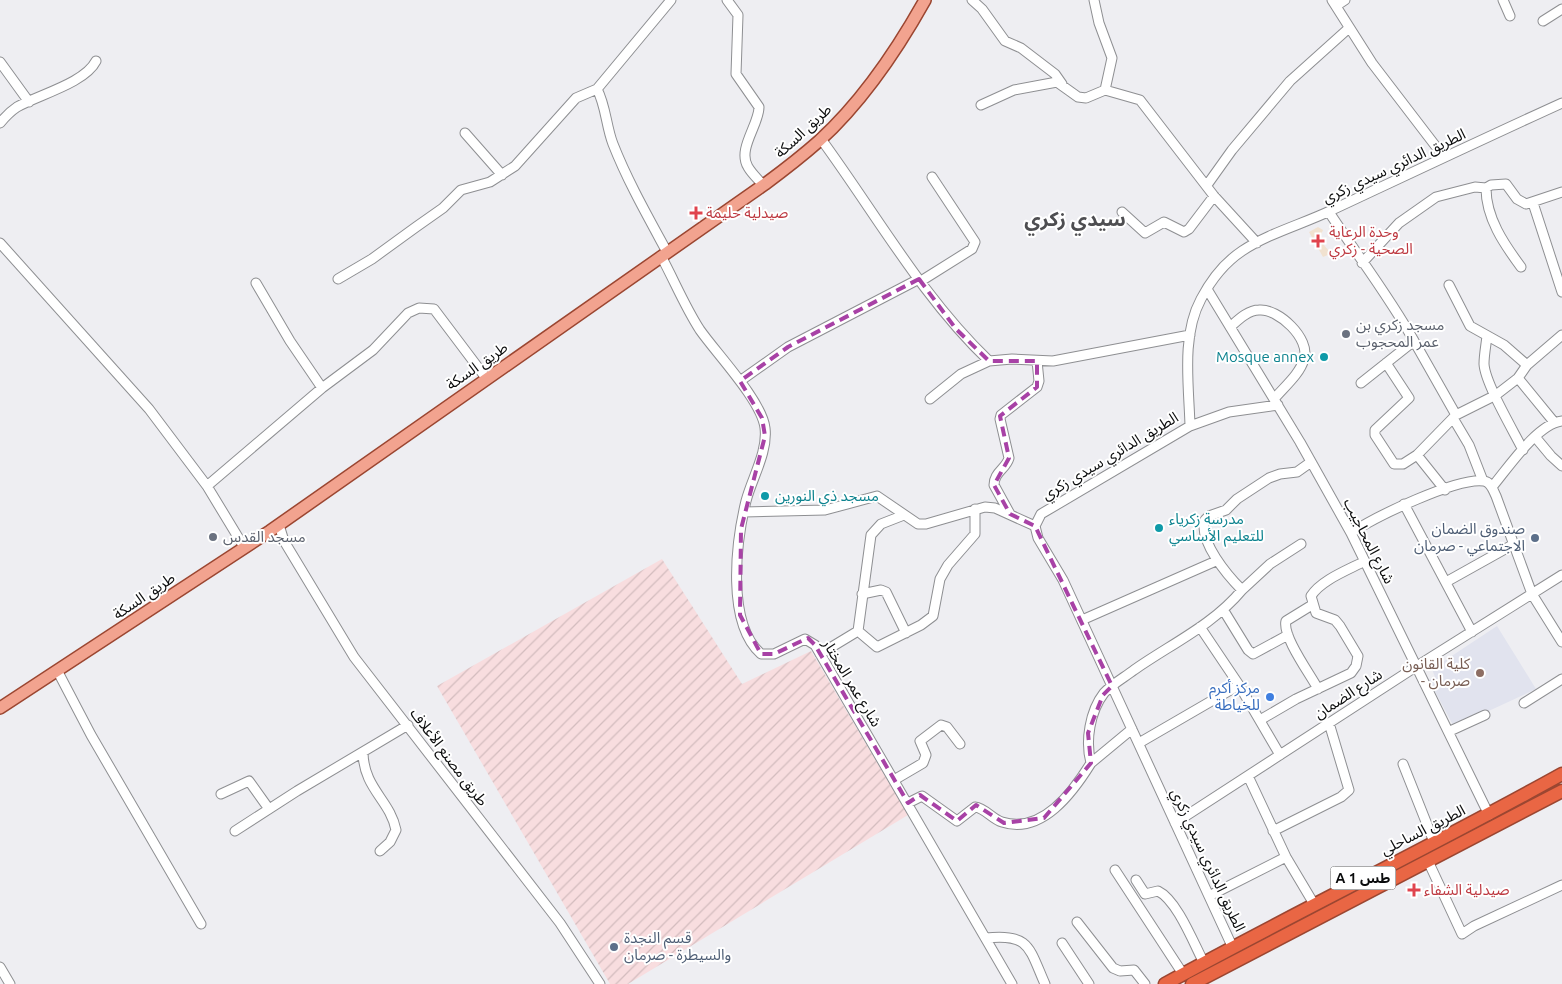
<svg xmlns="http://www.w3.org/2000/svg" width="1562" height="984" viewBox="0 0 1562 984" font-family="Ubuntu,'Noto Sans Arabic',sans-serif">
<defs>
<pattern id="industrial-furrows" width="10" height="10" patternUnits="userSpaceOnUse" patternTransform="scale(1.25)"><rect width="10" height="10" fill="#f8dddf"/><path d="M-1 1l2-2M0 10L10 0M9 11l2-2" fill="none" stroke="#d3bcbe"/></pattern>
</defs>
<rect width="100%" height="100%" fill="#eeeef2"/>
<!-- built -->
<path fill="#e1e3ee" d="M 1497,626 L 1536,689 L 1454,727 L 1429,680 L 1435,677 L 1432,669 Z"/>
<!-- industrial -->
<path fill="url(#industrial-furrows)" d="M 662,559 L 742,684 L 811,651 L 908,815 L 628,984 L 610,984 L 437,686 Z"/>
<!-- medical -->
<path fill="#f1e2d0" d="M 1318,227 L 1323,230 L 1320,237 L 1323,244 L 1329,251 L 1334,249 L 1338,256 L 1333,259 L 1330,254 L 1323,257 L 1309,232 Z"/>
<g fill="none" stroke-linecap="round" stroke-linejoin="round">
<defs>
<path id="minor" d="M 727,0 L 738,15 L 736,74 L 759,107 C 759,125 737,149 748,167 C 752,174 758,179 763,185
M 972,0 L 982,9 L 1005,41 L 1021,48 L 1055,74 L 1062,84
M 1094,0 L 1099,23 L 1112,58 L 1105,90
M 1332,0 L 1372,63 L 1444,157
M 1503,0 L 1510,16
M 1336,6 L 1345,0
M 1543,21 L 1562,9
M 0,62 L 29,102
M 597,89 C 606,106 606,126 613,144 C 628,182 648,217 667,252
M 981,105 L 1014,90 L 1057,82 L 1078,97 L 1086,98 L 1105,90 L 1140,100 L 1214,196 L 1257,243
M 0,123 C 5,117 11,111 17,107 C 38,95 85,83 96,61
M 465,133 L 502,175
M 821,139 C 876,214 922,297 989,361
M 1207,185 L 1232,150 L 1290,81 L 1349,28
M 1486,188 C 1486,218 1504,244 1521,267
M 1533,203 L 1562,292
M 1122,212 L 1145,233 L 1164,222 L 1184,232 L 1189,229 L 1214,196
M 1329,212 C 1357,255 1389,296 1414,341 L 1361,383
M 0,243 L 149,409 L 207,486 L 244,547
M 661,256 C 674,280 685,307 700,330 C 716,353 762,401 765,428 C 768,452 752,478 746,501 C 736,542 726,623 761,654 L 774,654 L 805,639 L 815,645 L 1012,984
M 1362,263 L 1399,223 L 1436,197 L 1475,187 L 1486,188 L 1491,185 L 1506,184 L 1517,199 L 1526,204 L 1562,192
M 338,279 L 372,259 L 416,227 L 443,208 L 461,190 L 490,182 L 515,166 L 576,98 L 597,89 L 671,0
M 921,281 L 972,249 L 975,242 L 932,177
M 256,283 L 290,341 L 322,388
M 1449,285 L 1470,326 L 1504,345 L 1527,365
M 1207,289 L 1300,442 L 1351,533 L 1489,815
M 1230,327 C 1238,320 1248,310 1259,310 C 1278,308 1311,339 1304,359 C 1300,374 1284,387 1274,399
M 1487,336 C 1486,345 1484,355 1484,364 C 1485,383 1513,430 1523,450
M 1414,341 L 1456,415
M 1386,363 L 1409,398 L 1375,430 L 1375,435 L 1394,464 L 1403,464 L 1417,455 L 1456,415 L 1496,395 L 1518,378 L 1554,422
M 1518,378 L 1527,365 L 1562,335
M 740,381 L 788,347 L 919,279
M 930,399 L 961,374 L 989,361 L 1012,359 L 1053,361 L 1190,335
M 1453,418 L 1469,445 L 1483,481
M 1190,426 L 1229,412 L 1278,405
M 1536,438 L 1551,456 L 1562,466
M 1417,455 L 1445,490
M 207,486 L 322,388 L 373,350 L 408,313 L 419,308 L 434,309 L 486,378
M 1492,487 C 1508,468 1537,424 1562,421
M 1404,504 L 1472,632
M 744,512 L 825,510 L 877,496 L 918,524 L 926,524 L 985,507 L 995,508 L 1035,526
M 1010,514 L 994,485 C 994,472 1006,469 1009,458 L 1000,419 L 1001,415 L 1037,387 L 1039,381 L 1037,361
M 279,525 L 284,541 L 354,657 L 560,923 L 600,984
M 1351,533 C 1375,517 1457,477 1484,481 C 1491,482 1493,490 1496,496 L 1532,594 L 1562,642
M 1446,582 L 1514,544
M 1242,590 L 1270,564 L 1301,544
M 862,594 L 881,590 L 886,592 L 906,633
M 1312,605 L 1286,621 C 1282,636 1310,674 1318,689
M 1224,611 L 1248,650 L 1253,654 L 1288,635
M 1082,620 L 1216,561
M 1200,627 L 1239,685 L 1280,755
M 858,631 L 877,647 L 921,625 L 933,616 L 940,579 L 948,565 L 975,534 L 975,509
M 820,654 L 858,631 L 871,535 L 881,524 L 904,515
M 58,672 L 91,735 L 201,924
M 1524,703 L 1562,679
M 1260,720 L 1296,699 L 1351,673 L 1356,666 L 1358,656 L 1340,626 L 1335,620 L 1316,613 L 1311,596 C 1321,580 1348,570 1365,561
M 1450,731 L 1485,715
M 1139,743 L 1239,685
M 363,753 C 364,789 390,800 396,830 L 390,842 L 380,851
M 1091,763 L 1132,729
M 1403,764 L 1434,842
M 1248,776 L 1286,857 L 1314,904
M 894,780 L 923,763 L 926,755 L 920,741 L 941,725 L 947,727 L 960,744
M 221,794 L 249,781 L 269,809
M 908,803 L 922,796 L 957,821 L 975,807 C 985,808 992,819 1002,822 C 1042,835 1073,792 1091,763 C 1085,741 1090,711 1104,693 C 1112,684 1125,677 1134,670 C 1171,644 1213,625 1242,590 C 1228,576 1198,541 1205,520 L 1209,516 L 1226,510 L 1237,499 L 1269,478 L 1280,474 L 1297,472 L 1311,462
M 1175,823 L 1417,666 L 1562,575
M 235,831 L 297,791 L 408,725
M 1273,831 L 1341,797 L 1349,790 L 1329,723
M 1428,861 L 1462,934 L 1474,926 L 1562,885
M 1115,870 L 1183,974
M 1136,880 L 1145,894 L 1158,891 C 1177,900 1194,944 1204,963
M 1209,896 L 1286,857
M 1077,922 L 1113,968 L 1120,971 L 1134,970 L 1145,984
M 986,938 C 1030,933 1029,948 1045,984
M 1062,943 L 1089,984
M 1232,946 L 1063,580 L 1038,538 L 1035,526 L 1041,514 L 1190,426 C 1189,386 1181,336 1201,299 C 1211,280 1224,263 1242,251 C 1269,233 1303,224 1332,210 C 1409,174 1485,138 1562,103
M 0,967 L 10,984"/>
<path id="major" d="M 0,708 L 270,531 L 765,184 C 784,170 802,156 819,141 C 862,102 897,50 925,0"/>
<path id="highway" d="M 1165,984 C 1296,912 1431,847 1562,774
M 1192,984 L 1562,791"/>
</defs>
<!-- minor casing -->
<use href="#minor" stroke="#8e8f92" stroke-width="11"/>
<!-- major casing -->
<use href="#major" stroke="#9b4631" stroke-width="14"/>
<!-- highway casing -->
<use href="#highway" stroke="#9b4631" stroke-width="15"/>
<!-- minor -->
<use href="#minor" stroke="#fff" stroke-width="9"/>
<!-- major -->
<use href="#major" stroke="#f2a38f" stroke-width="11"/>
<!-- highway -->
<use href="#highway" stroke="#e96644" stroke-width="12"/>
</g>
<!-- marked area -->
<path fill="none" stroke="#a842a6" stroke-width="4" stroke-dasharray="10 6" stroke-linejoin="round" d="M 919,279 L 956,329 L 989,361 L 1037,361 L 1037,387 L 1000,416 L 1009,458 L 994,485 L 1010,514 L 1035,526 L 1112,686 L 1103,695 L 1088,733 L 1091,763 L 1044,818 L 1004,823 L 976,805 L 957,821 L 920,795 L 908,803 L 815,645 L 808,638 L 774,654 L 761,654 L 740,615 L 741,529 L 765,436 L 762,418 L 740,381 L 788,347 Z"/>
<!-- markers -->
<g fill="#e0444e" stroke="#fff" stroke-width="2">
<path d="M693.5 205.5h5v5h5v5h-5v5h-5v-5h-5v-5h5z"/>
<path d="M1315.5 233.5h5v5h5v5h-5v5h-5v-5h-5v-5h5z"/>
<path d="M1411.5 882.5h5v5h5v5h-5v5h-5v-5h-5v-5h5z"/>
</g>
<g fill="#6b7280" stroke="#fff" stroke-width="2">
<circle cx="1346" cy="334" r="5"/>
<circle cx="213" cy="537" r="5"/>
</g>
<g fill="#0f9aa8" stroke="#fff" stroke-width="2">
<circle cx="1324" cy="357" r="5"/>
<circle cx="765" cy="496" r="5"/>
<circle cx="1159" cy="528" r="5"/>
</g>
<g fill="#5c6f8a" stroke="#fff" stroke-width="2">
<circle cx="1535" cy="538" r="5"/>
<circle cx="614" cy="947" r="5"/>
</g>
<circle fill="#8d6e63" stroke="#fff" stroke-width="2" cx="1480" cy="673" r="5"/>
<circle fill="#3f7fe0" stroke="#fff" stroke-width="2" cx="1270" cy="697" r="5"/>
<g text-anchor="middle" stroke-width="4" stroke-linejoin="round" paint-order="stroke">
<!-- shield labels -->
<rect fill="#fff" stroke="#545556" stroke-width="1" x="1330.5" y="866.5" width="65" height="23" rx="4"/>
<g font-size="14" font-weight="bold" fill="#0b0c0d">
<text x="1363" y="883">A 1 طس</text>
</g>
<!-- street labels -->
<g font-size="15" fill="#0b0c0d" stroke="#fff">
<text transform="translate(803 131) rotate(-43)" y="5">طريق السكة</text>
<text transform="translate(1394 166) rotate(-25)" y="5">الطريق الدائري سيدي زكري</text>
<text transform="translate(477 366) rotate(-35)" y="5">طريق السكة</text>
<text transform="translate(1110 456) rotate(-31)" y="5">الطريق الدائري سيدي زكري</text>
<text transform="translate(1369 541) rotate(63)" y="5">شارع المحاجيب</text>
<text transform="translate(144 596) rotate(-34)" y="5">طريق السكة</text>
<text transform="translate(852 683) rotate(59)" y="5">شارع عمر المختار</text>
<text transform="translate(1348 694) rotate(-33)" y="5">شارع الضمان</text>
<text transform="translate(449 757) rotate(53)" y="5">طريق مصنع الأعلاف</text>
<text transform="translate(1423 830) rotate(-27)" y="5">الطريق الساحلي</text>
<text transform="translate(1208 860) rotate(65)" y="5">الطريق الدائري سيدي زكري</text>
</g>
<!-- health labels -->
<g font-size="15" fill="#be3a42" stroke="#fff" text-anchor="start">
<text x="706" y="218">صيدلية حليمة</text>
<text x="1329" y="237">وحدة الرعاية<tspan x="1329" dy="17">الصحية - زكري</tspan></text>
<text x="1424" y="895">صيدلية الشفاء</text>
</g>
<!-- worship labels -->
<g font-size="15" fill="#5b616d" stroke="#fff" text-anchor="start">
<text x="1356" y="330">مسجد زكري بن<tspan x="1356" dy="17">عمر المحجوب</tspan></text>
<text x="223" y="542">مسجد القدس</text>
</g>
<!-- culture labels -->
<g font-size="15" fill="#0d838f" stroke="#fff" text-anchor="start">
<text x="1314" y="362" text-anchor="end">Mosque annex</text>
<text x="775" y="501">مسجد ذي النورين</text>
<text x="1169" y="524">مدرسة زكرياء<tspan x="1169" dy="17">للتعليم الأساسي</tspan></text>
</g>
<!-- service labels -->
<g font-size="15" fill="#4e5e75" stroke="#fff" text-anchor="end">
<text x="1525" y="534">صندوق الضمان<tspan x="1525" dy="17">الاجتماعي - صرمان</tspan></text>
<text x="624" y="943" text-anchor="start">قسم النجدة<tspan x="624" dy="17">والسيطرة - صرمان</tspan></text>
</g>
<!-- education labels -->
<g font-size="15" fill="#785e54" stroke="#fff" text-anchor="end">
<text x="1470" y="669">كلية القانون<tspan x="1470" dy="17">- صرمان</tspan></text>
</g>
<!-- shop labels -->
<g font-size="15" fill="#366cbe" stroke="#fff" text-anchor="end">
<text x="1260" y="693">مركز أكرم<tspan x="1260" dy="17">للخياطة</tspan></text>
</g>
<!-- district labels -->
<g font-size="20" font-weight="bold" fill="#4e4e51" stroke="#fff">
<text x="1075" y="226">سيدي زكري</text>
</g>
</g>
</svg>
